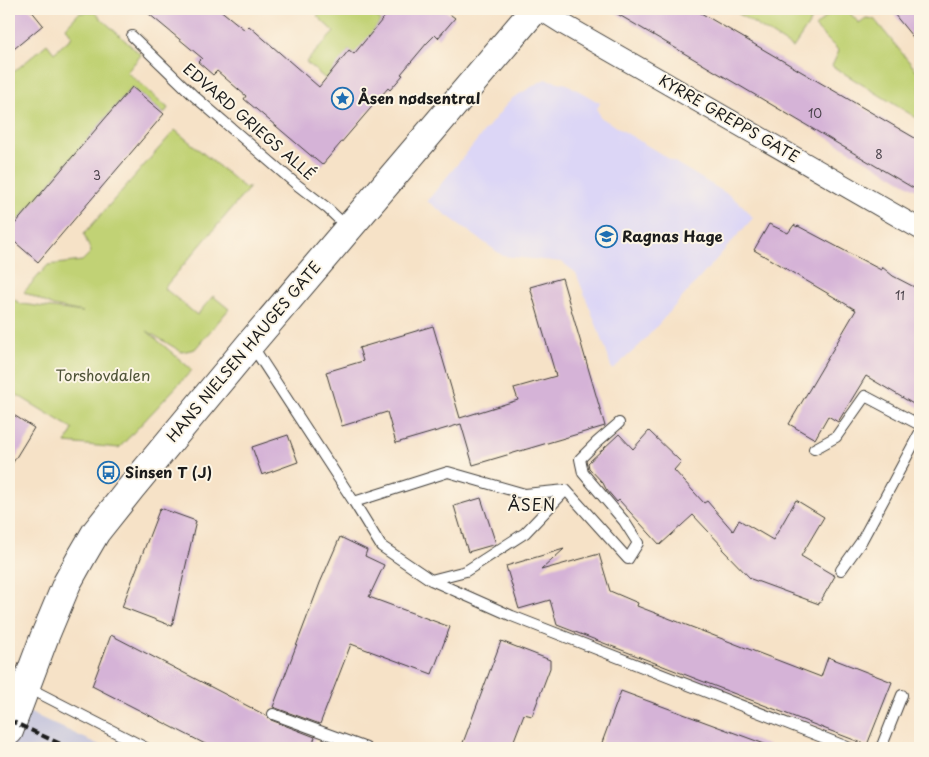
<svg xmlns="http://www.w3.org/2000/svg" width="929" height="757" viewBox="0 0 929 757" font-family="'Playpen Sans',sans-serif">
<rect width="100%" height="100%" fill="#fcf5e5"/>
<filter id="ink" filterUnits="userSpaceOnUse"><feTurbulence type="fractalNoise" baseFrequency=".02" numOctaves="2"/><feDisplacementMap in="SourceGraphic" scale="10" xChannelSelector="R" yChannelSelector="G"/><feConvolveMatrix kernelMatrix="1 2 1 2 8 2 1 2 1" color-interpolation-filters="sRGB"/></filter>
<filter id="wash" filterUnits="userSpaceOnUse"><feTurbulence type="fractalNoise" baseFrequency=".0096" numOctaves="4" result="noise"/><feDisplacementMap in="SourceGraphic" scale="20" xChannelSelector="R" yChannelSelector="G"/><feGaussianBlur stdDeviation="1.12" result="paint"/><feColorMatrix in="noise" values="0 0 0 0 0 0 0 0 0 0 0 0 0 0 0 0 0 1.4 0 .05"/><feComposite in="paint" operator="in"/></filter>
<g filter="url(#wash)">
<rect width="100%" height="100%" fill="#f6e2c7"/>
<!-- built -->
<path fill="#dcd6f6" d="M 545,79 L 567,84 L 600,103 L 597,109 L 600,117 L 729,195 L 743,206 L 753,218 L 640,345 L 612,370 L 605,347 L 576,273 L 562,262 L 503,256 L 427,201 L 511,99 Z"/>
<!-- industrial -->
<path fill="#c2c2dc" d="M 9,703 L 106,748 L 9,748 Z"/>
<!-- green -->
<path fill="#c1d275" stroke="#6e7748" d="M 323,9 L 368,9 L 381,21 L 374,30 L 376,32 L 356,56 L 349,50 L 330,83 L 306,62 L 334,32 L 317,16 Z
M 731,9 L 819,9 L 793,48 Z
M 834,9 L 846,9 L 859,23 L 866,18 L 874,19 L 920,75 L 920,120 L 832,66 L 839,51 L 815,27 Z
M 94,12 L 141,55 L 127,72 L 168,108 L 164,114 L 132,87 L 9,231 L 9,76 L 47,44 L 54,53 L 72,37 L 66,27 L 79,13 Z
M 175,130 L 245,188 L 250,187 L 164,288 L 197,315 L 213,296 L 229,309 L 195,349 L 182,352 L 147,331 L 192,370 L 119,448 L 66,443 L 73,429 L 9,390 L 9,296 L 21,304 L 83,312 L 53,306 L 24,292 L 48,265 L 82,261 L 91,252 L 84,234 Z"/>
<g id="blocks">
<!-- building -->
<path fill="#d5b3d7" d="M 9,9 L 30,9 L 43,25 L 9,53 Z
M 143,9 L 219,9 L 245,30 L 249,26 L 319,87 L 349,50 L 354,54 L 391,9 L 443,9 L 455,18 L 438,38 L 435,35 L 427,43 L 401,74 L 403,75 L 390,90 L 388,88 L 322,165 L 244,99 L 246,96 L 217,71 L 213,75 L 198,62 L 202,58 Z
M 609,9 L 694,9 L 920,141 L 920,192 Z
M 890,9 L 920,9 L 920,46 Z
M 132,87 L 164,114 L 38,262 L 9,237 L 9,231 Z
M 769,224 L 788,233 L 794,225 L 797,227 L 798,226 L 881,270 L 882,267 L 893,276 L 920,290 L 920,408 L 866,376 L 838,422 L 828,416 L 815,439 L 789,424 L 856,310 L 754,250 Z
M 562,278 L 605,426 L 473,465 L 461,424 L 396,443 L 387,412 L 342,426 L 326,372 L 363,361 L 359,348 L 433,326 L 460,418 L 518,400 L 514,388 L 556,376 L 530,287 Z
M 9,412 L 34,428 L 9,469 Z
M 649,431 L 681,462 L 674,470 L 704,503 L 707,501 L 733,531 L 739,520 L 773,540 L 796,500 L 824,517 L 801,556 L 835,576 L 819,604 L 751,579 L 722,549 L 723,547 L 693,515 L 660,545 L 619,500 L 617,502 L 606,489 L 603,483 L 589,468 L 588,463 L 619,434 L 633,449 Z
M 288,435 L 298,462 L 262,475 L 252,447 Z
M 481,498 L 496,544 L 468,552 L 454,506 Z
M 160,508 L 196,521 L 172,626 L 122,607 Z
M 340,537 L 367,550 L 365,556 L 384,565 L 369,597 L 450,627 L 432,674 L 351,644 L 320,724 L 273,707 L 320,583 Z
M 564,549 L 541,570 L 599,554 L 610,591 L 638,603 L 637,606 L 821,677 L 828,657 L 892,682 L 867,745 L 557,625 L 550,600 L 519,609 L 506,566 Z
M 111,635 L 267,716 L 271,720 L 315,737 L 311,748 L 213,748 L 92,686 Z
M 501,641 L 550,660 L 550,668 L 532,716 L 524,714 L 511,748 L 461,748 Z
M 621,691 L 770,746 L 770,748 L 600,748 Z"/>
</g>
</g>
<g filter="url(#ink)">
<use href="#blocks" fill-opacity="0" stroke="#3d3a36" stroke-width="1"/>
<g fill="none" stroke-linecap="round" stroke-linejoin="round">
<defs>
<path id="lane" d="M 132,36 L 194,96 L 296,184 L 327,208 L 348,228
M 251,344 L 354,502 L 381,546 L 431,580 L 466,571 L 525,533 L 566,490
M 814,449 L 836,437 L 865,396 L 920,425
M 354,502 L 448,472 L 525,494 L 566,490 L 628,559 L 638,543 L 624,521 L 583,473 L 580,459 L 597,442 L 619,423
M 841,570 L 861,542 L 920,432
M 431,580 L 512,616 L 850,748
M 27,687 L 146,748
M 273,714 L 366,748
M 881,748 L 902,695"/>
<path id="street" d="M 539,9 L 563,24 L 920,229"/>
<path id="secondary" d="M 9,731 L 44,638 L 67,583 L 82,556 L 96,532 L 131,488 L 251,343 L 535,9"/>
</defs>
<!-- lane casing -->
<use href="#lane" stroke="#3d3a36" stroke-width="12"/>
<!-- street casing -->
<use href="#street" stroke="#3d3a36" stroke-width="22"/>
<!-- secondary casing -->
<use href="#secondary" stroke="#3d3a36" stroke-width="30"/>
<!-- lane -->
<use href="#lane" stroke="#fff" stroke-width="10"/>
<!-- street -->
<use href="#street" stroke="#fff" stroke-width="20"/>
<!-- secondary -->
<use href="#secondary" stroke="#fff" stroke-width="28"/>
<!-- rail -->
<path stroke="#1c1c1c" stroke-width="4" stroke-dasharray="8 4" stroke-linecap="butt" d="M 9,720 L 69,748"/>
</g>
</g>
<!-- icons -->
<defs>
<symbol id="sight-ring" viewBox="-11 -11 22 22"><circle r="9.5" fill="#fcf5e5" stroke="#1f6fb2" stroke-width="1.5"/><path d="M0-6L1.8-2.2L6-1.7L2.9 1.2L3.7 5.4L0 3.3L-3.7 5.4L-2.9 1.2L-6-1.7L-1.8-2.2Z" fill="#1f6fb2"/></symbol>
<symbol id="school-ring" viewBox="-11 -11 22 22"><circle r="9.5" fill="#fcf5e5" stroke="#1f6fb2" stroke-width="1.5"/><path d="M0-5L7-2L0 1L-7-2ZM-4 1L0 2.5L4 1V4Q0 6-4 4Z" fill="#1f6fb2"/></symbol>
<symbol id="bus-ring" viewBox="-11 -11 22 22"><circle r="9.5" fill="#fcf5e5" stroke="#1f6fb2" stroke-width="1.5"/><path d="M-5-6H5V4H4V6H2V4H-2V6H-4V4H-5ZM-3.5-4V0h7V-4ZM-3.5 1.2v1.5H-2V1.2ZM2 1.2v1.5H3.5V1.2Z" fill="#1f6fb2"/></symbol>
</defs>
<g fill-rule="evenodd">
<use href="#sight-ring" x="330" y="86" width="25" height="25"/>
<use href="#school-ring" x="594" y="224" width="25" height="25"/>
<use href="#bus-ring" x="96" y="460" width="25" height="25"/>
</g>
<g text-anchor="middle" stroke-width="4" stroke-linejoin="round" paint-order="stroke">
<!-- number labels -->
<g font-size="12" fill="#4a424b">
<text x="815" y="118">10</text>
<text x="879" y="159">8</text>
<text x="97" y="180">3</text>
<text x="900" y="300">11</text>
</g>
<!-- poi labels -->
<g font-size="15" font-weight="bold" fill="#1c1c1c" stroke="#fcf5e5" text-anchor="start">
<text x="358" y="104">Åsen nødsentral</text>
<text x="622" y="242">Ragnas Hage</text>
<text x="125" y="478">Sinsen T (J)</text>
</g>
<!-- street labels -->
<g font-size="15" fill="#1c1c1c" stroke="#fcf5e5">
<text transform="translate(729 119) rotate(30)" y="5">KYRRE GREPPS GATE</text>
<text transform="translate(249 122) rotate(41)" y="5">EDVARD GRIEGS ALLÉ</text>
<text transform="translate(244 352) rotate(-50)" y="5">HANS NIELSEN HAUGES GATE</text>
</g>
<!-- park labels -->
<g font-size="15" fill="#4e5337" stroke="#fcf5e5">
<text x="103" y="381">Torshovdalen</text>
</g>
<!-- neighbourhood labels -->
<g font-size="16" letter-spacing="1" fill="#1c1c1c" stroke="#fcf5e5">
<text x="532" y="511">ÅSEN</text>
</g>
</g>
<!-- margin -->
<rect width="929" height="757" fill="none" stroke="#fcf5e5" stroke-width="30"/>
</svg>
